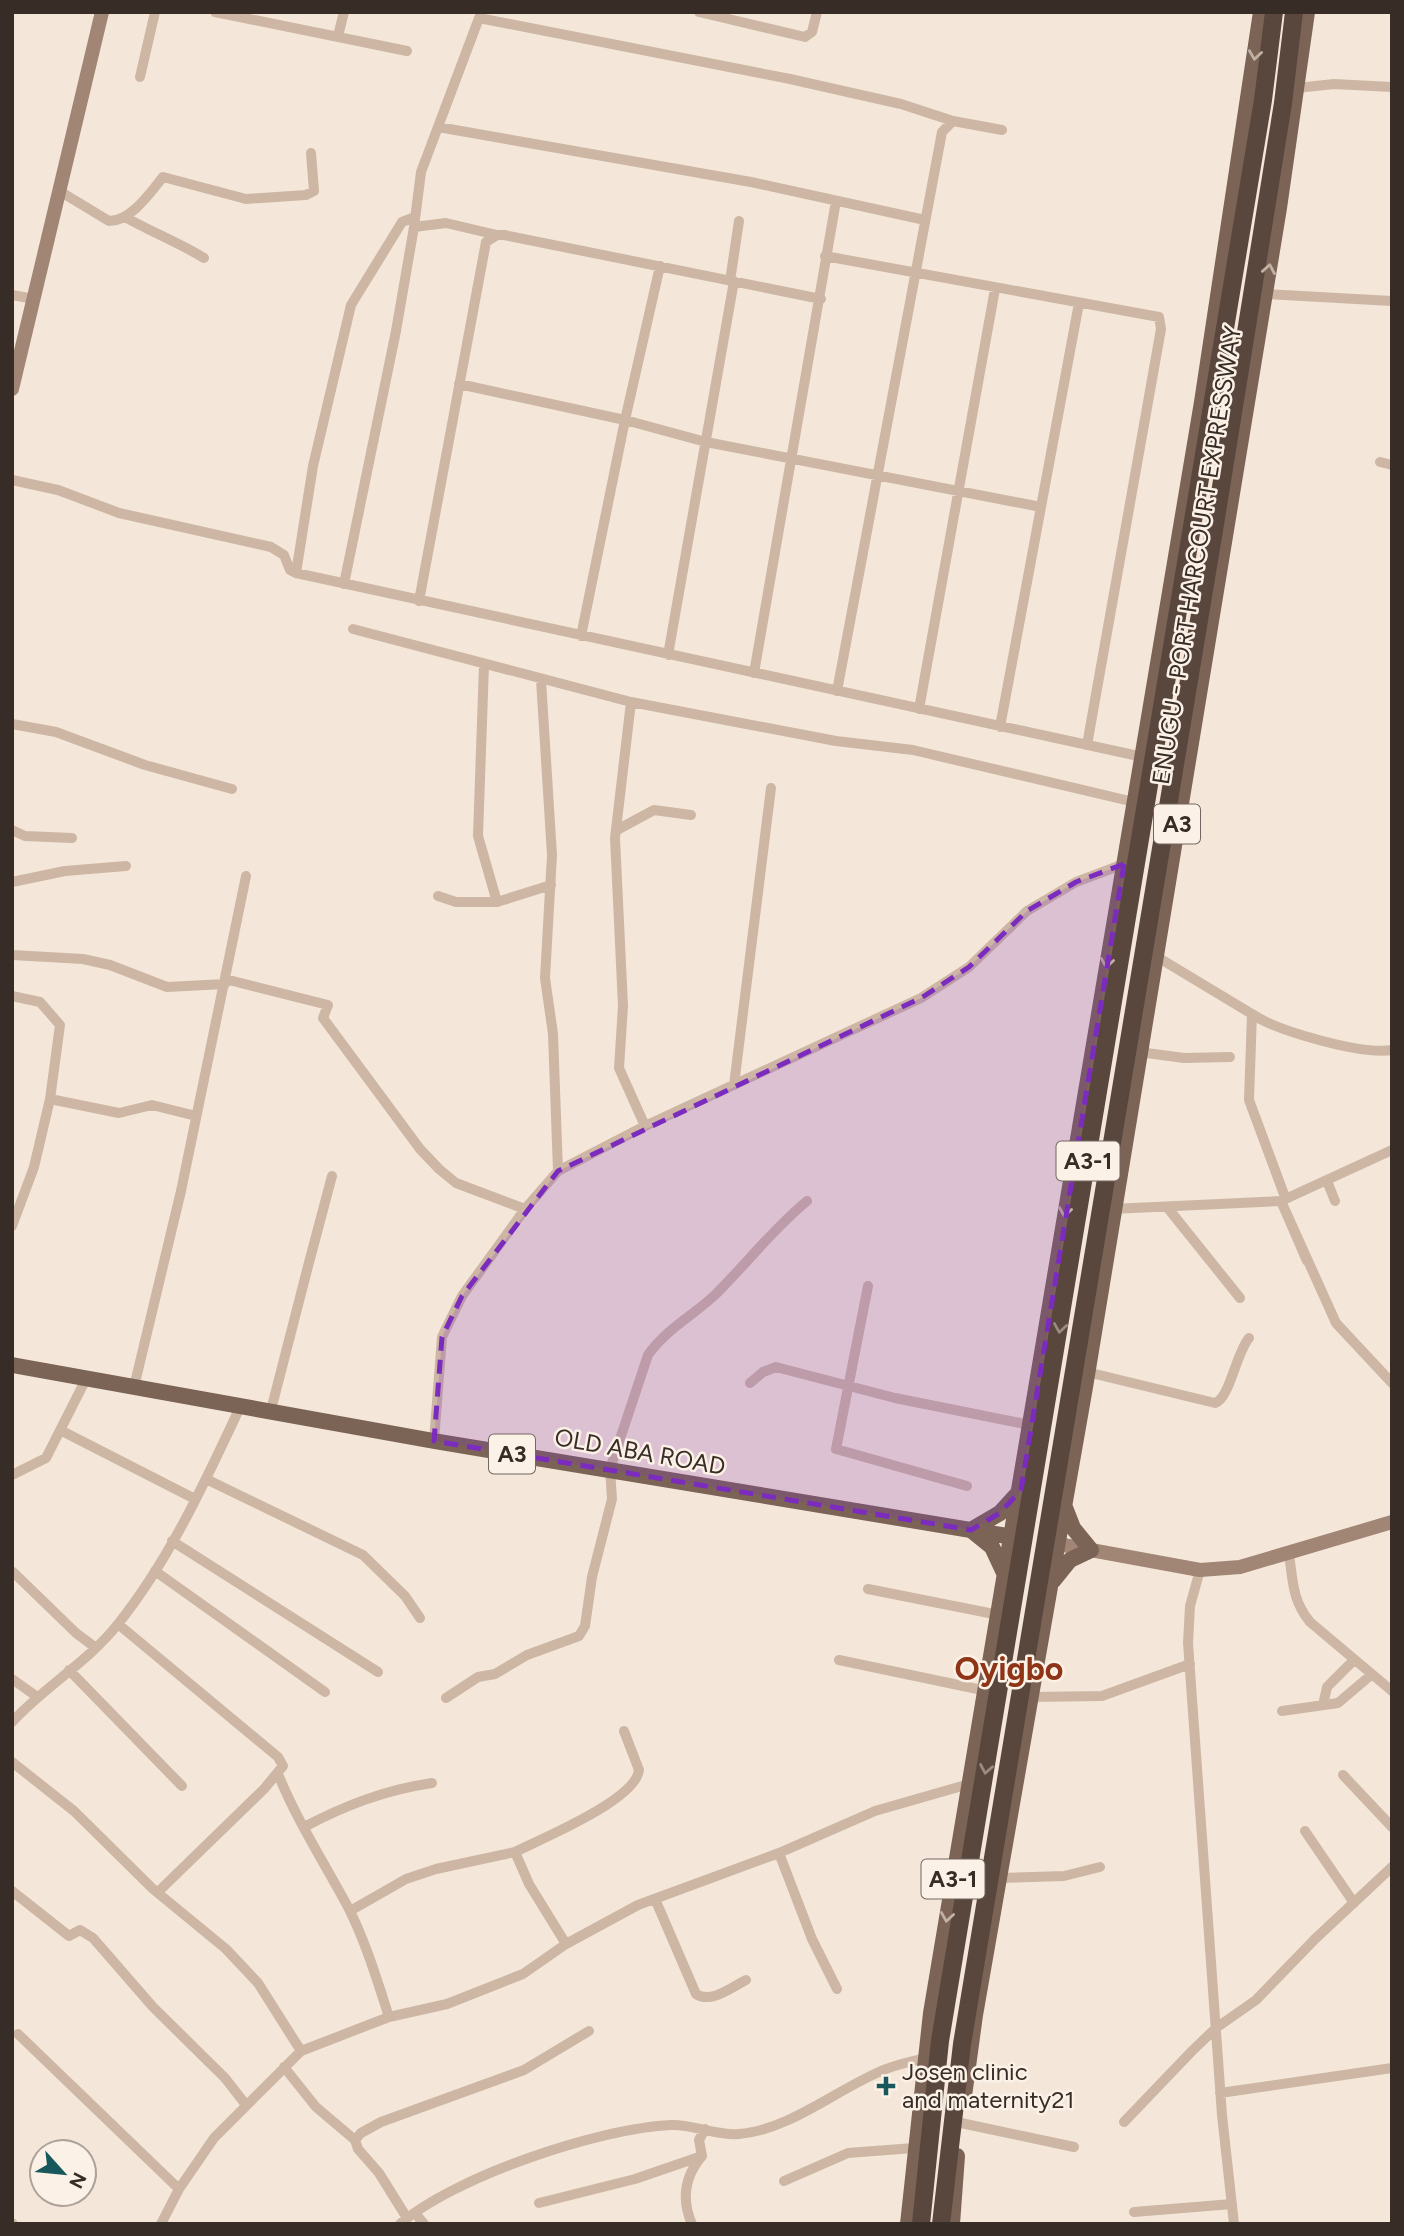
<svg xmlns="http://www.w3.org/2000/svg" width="1404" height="2236" viewBox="0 0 1404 2236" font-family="Figtree,sans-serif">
<rect width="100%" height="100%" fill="#f4e7d9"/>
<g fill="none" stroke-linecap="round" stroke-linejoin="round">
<!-- street -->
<path stroke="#cdb7a4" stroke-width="10" d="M 215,12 L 407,51
M 699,12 L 805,37 L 812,32 L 817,12
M 338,36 L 344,12
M 140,77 L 155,12
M 1297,88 L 1334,84 L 1392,87
M 438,127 L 751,182 L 925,220
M 61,192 L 109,221 C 131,221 150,193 163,177 L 246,199 L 306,195 L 314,191 L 311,153
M 125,217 C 151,232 178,242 204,258
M 497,235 L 446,223 L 414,227 L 421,172 L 479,18 L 790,79 L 901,104 L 953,121
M 825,256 L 1159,317 L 1161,329 L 1087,745
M 730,281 L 739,221
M 1265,294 L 1392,301
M 12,295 L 34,299
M 459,384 L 625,420 L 706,442 L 1041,507
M 1380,462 L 1392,465
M 12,480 L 58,490 L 119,513 L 271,547 L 284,555 L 290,570 L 296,573 L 1143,757
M 296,573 L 313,466 L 351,305 L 402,222 L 415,217
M 344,584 L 396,331 L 414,227
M 419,601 L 486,242 L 497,235 L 504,235 L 821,299
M 353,629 L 631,702 L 836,741 L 913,750 L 1134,802
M 581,636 L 625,420 L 660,266
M 668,655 L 734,281
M 484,665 L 478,836 L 497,902 L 551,885
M 754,673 L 836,201
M 541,680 L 552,855 L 545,978 L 553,1034 L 558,1171
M 837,691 L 942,132 L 953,121 L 1002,130
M 631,702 L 615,838 L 623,1006 L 619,1068 L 645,1126
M 919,709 L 995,289
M 12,724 L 56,732 L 145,765 L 232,789
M 1000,727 L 1079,303
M 12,830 L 25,836 L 72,838
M 617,830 L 654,810 L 691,815
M 12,882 L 65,871 L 126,866
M 438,896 L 456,902 L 497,902
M 12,955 L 83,959 L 110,965 L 167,987 L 225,984
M 1154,955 L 1252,1014 L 1249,1100 L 1285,1197
M 225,979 L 328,1005 L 323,1018 L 420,1149 L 439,1169 L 456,1183 L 525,1209
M 12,996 L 40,1002 L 60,1025 L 50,1099 L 119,1113 L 152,1105 L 196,1116
M 1252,1014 C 1277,1031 1361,1055 1392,1050
M 1139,1052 L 1184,1058 L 1230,1057
M 734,1085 L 771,788
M 1327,1181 L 1335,1201
M 1167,1207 L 1240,1298
M 1112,1209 L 1281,1201 L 1392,1150
M 12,1226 L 34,1167 L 50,1099
M 1307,1261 L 1281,1201 L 1336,1323 L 1392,1383
M 868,1286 L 836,1449 L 967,1486
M 1087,1372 L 1215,1403 C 1230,1398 1236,1353 1249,1338
M 750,1383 L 763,1372 L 776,1367 L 895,1398 L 1030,1425
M 134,1387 L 181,1191 L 246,876
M 271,1410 C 291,1331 311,1254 332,1176
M 62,1431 L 195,1499
M 434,1441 L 442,1337 L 462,1296 L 525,1209 L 558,1171 L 645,1126 L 921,998 L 969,967 L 1027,911 L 1076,882 L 1124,864
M 12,1475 L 46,1458 L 86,1379
M 206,1479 L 363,1555 L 405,1596 L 420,1618
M 172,1541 L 378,1672
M 1289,1554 C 1293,1581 1292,1600 1310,1622 L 1392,1691
M 1200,1570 L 1190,1606 L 1188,1643 L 1222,2115 L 1234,2224
M 155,1571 L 325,1692
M 13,1572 L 76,1633 L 96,1648
M 868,1589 L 999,1615
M 118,1624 L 278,1757 L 283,1766 L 264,1789 L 158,1892
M 839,1660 L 987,1691
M 69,1670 L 182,1786
M 12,1679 L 36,1696
M 1031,1697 L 1102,1696 L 1190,1664
M 446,1698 L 478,1677 L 495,1674 L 527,1655 L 579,1636 L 585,1626 L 592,1577 L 612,1499 L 610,1469 L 648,1355 C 666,1329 694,1315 716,1294 C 747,1263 773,1229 807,1201
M 1323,1705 L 1327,1687 L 1354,1660
M 1282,1711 L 1338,1703 L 1371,1675
M 12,1722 C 45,1686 88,1662 118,1624 C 170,1559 206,1480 241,1405
M 12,1762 L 74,1811 L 153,1889 L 226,1949 L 258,1983 L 301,2051
M 278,1774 C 297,1821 325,1864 349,1909 C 366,1943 377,1980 389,2017
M 1343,1775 L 1392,1827
M 304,1827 C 346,1805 385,1790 432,1783
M 1305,1831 L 1354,1903
M 515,1852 C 541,1839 636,1800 639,1770 L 624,1731
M 779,1853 L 812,1939 L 837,1989
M 1000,1878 L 1064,1876 L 1100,1867
M 12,1891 L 69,1936 L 80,1930 L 93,1938 L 153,2007 L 225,2078 L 246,2105
M 655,1899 L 696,1994 C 711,2004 732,1987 746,1980
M 350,1911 L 406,1879 L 436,1869 L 515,1852 L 529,1884 L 566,1944
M 18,2034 L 179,2189
M 284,2067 L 316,2107 L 355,2140
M 1220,2093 L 1392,2068
M 1124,2122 L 1192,2051 L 1216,2028 L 1256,2000 L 1315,1939 L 1392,1867
M 961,2123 L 1074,2147
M 784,2181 L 848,2153 L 914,2148
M 539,2203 L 635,2179 L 702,2156
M 1134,2212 L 1232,2204
M 415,2213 L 424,2224
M 407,2218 L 379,2173 L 358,2149 L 355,2140 L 361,2133 L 381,2122 L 524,2070 L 589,2031
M 12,2223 L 13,2224
M 161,2224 L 179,2189 L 214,2138 L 301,2051 L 389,2017 L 447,2004 L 523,1974 L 566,1944 L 638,1905 L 779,1853 L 875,1811 L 969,1784
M 400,2224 C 454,2177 599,2128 671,2125 C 693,2124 717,2136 739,2134 C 788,2130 835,2091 879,2072 C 893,2065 910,2062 925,2058
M 692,2224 C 681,2199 685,2176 702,2156 L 699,2140 L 705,2129"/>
<!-- secondary -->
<path stroke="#a18575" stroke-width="14" d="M 12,389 L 102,12
M 1058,1544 L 1200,1570 L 1240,1567 L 1392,1522"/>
<!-- primary -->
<path stroke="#7b6356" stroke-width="16" d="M 12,1365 L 434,1441 L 1013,1537
M 1006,1577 L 992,1547 L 971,1530 L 1000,1513 L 1021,1490
M 1053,1581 L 1070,1560 L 1091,1550 L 1073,1528 L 1064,1505
M 964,2096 L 975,2015 L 1085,1387 L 1279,208 L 1307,12
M 908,2224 L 931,2013 L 1202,402 L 1261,12
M 952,2224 L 957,2156"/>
<!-- highway -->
<path stroke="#59463d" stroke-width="18" d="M 921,2224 L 940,2041 L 1263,100 L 1274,12
M 941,2224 L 962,2044 L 1215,524 L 1283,103 L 1294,12"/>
</g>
<!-- one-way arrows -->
<defs><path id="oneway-chevron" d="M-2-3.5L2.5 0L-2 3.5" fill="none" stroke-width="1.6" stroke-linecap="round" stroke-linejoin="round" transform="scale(1.75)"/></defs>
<g stroke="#c1b1a5">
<use href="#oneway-chevron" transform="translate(1255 55) rotate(98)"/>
<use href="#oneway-chevron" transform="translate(1269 269) rotate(-80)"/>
<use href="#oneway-chevron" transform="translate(1107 963) rotate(99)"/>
<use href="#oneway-chevron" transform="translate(1065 1212) rotate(99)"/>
<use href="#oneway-chevron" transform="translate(947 1917) rotate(99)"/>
</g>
<g stroke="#9a8a81">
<use href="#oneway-chevron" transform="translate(1060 1328) rotate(99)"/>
<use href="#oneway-chevron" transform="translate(986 1769) rotate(100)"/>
</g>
<!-- marked area -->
<path fill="#7b2cbf" fill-opacity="0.2" stroke="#7b2cbf" stroke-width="5" stroke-dasharray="14 9" stroke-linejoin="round" d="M 1124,864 L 1021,1490 L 1000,1513 L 971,1530 L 434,1441 L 442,1337 L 462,1296 L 558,1171 L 921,998 L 969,967 L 1027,911 L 1076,882 Z"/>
<!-- markers -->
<path fill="#18585d" stroke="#fbf1e6" stroke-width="2.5" d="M882.5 2075.5h7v7h7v7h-7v7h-7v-7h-7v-7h7z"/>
<g text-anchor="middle" stroke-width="5" stroke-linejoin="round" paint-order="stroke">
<!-- shield labels -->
<g fill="#fbf1e6" stroke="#726760" stroke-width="2">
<rect x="1154" y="804.5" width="46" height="39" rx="5"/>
<rect x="1056.5" y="1141.5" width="63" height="39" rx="5"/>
<rect x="489" y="1434.5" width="46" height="39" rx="5"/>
<rect x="921.5" y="1859.5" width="63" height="39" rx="5"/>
</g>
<g font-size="23" font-weight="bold" fill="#372c26">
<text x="1177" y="832">A3</text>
<text x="1088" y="1169">A3-1</text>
<text x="512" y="1462">A3</text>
<text x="953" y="1887">A3-1</text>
</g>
<!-- street labels -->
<g font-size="24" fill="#372c26" stroke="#fbf1e6">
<text transform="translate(1197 555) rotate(-81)" y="8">ENUGU - PORT HARCOURT EXPRESSWAY</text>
<text transform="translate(640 1452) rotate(10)" y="8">OLD ABA ROAD</text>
</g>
<!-- poi labels -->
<g font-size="24" fill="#372c26" stroke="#fbf1e6" text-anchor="start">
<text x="902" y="2080">Josen clinic<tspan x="902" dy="28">and maternity21</tspan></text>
</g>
<!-- district labels -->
<g font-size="32" font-weight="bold" fill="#8e3518" stroke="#fbf1e6">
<text x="1009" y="1680">Oyigbo</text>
</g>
</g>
<!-- border -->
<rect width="1404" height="2236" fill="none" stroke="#372c26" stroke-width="28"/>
<!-- north arrow -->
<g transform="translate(63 2173) rotate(117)"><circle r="33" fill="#fbf1e6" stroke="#ada299" stroke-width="2"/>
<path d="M0-5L12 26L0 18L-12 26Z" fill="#18585d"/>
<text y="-10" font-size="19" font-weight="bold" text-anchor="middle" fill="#372c26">N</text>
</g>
</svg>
